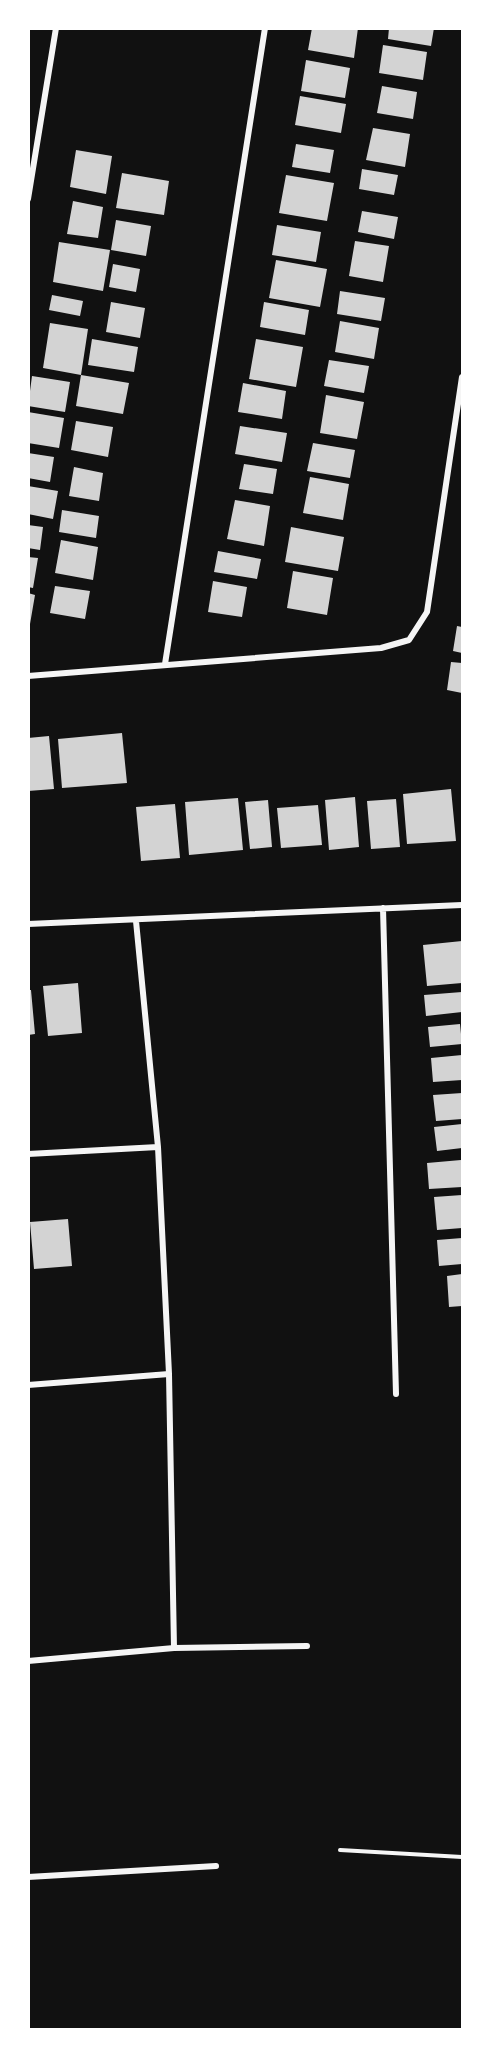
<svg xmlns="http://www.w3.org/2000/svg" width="491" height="2058" viewBox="0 0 491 2058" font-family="Montserrat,sans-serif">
<rect width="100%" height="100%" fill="#111"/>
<!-- building -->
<path fill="#d3d3d3" d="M 312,28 L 358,28 L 354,58 L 308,50 Z
M 389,28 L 434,28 L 431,46 L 388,39 Z
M 383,45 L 427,52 L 423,80 L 379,73 Z
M 306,60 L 350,68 L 345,98 L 301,91 Z
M 382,86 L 417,92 L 413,119 L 377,113 Z
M 300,96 L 346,104 L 341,133 L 295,125 Z
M 373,128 L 410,134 L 405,167 L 366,160 Z
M 296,144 L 334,150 L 330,173 L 292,167 Z
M 76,150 L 112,156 L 106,194 L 70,187 Z
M 362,169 L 398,175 L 394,195 L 359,189 Z
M 122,173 L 169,181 L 164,215 L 116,208 Z
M 286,175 L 334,183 L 327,221 L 279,213 Z
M 73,201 L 103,207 L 98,238 L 67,234 Z
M 362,211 L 398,217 L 394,239 L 358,232 Z
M 116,220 L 151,226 L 146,256 L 111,250 Z
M 277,225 L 321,232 L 316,262 L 272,255 Z
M 355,241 L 389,246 L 383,282 L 349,276 Z
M 59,242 L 110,250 L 103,291 L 53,282 Z
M 276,260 L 327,269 L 320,307 L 269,298 Z
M 113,264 L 140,269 L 136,292 L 109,287 Z
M 340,291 L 385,298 L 381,321 L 337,314 Z
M 52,295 L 83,301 L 80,316 L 49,310 Z
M 111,302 L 145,308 L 140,338 L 106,332 Z
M 264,302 L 309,310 L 305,335 L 260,327 Z
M 340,321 L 379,328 L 374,359 L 335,352 Z
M 50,323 L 88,329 L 81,375 L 43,368 Z
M 92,339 L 138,347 L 134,372 L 88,365 Z
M 256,339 L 303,347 L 296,387 L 249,379 Z
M 329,360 L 369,366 L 364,393 L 324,386 Z
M 81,375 L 129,383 L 123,414 L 76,406 Z
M 32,376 L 70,382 L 65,412 L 28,406 Z
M 243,383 L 286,391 L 282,419 L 238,412 Z
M 326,395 L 364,402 L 357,439 L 320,433 Z
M 28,412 L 64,418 L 59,448 L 28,443 Z
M 76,421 L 113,427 L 108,457 L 71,450 Z
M 240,426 L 287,433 L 282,462 L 235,454 Z
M 313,443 L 355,450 L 350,478 L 307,471 Z
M 28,453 L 54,457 L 50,482 L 28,478 Z
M 244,464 L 277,469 L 273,494 L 239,489 Z
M 74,467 L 103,473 L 99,501 L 69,496 Z
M 310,477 L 349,484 L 343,520 L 303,513 Z
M 28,486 L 58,491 L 53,519 L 28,514 Z
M 235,500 L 270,506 L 264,546 L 227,539 Z
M 62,510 L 99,516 L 96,538 L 59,532 Z
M 28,525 L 43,527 L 40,550 L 28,548 Z
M 291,527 L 344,537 L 338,571 L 285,562 Z
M 61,540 L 98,547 L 93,580 L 55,573 Z
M 218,551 L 261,559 L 257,579 L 214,572 Z
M 28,557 L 38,558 L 33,588 L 28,587 Z
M 293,571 L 333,578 L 327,615 L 287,608 Z
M 213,581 L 247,587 L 242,617 L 208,612 Z
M 55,586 L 90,591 L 85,619 L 50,613 Z
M 28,593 L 35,595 L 30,624 L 28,624 Z
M 457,626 L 462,627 L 462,653 L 453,651 Z
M 451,662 L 462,663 L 462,693 L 447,690 Z
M 122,733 L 127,783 L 62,788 L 58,739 Z
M 49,736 L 54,789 L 28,791 L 28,738 Z
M 451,789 L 456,841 L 407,844 L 403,794 Z
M 355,797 L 359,847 L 329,850 L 325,800 Z
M 238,798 L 243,850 L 189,855 L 185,802 Z
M 396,799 L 400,847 L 371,849 L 367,801 Z
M 268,800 L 272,847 L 250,849 L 245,802 Z
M 175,804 L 180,858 L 141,861 L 136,807 Z
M 318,805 L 322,845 L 281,848 L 277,808 Z
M 462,941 L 462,983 L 427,986 L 423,945 Z
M 78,983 L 82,1033 L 48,1036 L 43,986 Z
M 28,990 L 31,990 L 35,1034 L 28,1035 Z
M 462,992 L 462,1012 L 426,1016 L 424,995 Z
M 460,1024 L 462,1044 L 430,1047 L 428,1027 Z
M 462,1055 L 462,1080 L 433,1082 L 431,1058 Z
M 462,1093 L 462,1119 L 436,1121 L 433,1095 Z
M 462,1124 L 462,1148 L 437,1151 L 434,1127 Z
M 461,1160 L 462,1187 L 429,1189 L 427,1163 Z
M 462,1195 L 462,1228 L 437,1230 L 434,1197 Z
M 68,1219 L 72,1266 L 34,1269 L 30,1222 Z
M 462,1238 L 462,1264 L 439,1266 L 437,1240 Z
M 462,1274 L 462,1306 L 449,1307 L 447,1276 Z"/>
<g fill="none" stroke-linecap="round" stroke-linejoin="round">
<!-- path -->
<path stroke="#f5f5f5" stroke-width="4" d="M 340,1850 L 462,1857"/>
<!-- minor -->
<path stroke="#f5f5f5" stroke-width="6" d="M 28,199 L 56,28
M 165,664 L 265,28
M 28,676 L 381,648 L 409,640 L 427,612 L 462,377
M 383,908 L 396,1394
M 136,921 L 158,1147 L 169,1374 L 174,1648
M 28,924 L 462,905
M 28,1154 L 158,1147
M 28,1385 L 169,1374
M 28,1661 L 174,1648 L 307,1646
M 28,1877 L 216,1866"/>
</g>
<!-- border -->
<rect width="491" height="2058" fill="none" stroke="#ffffff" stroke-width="60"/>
</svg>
